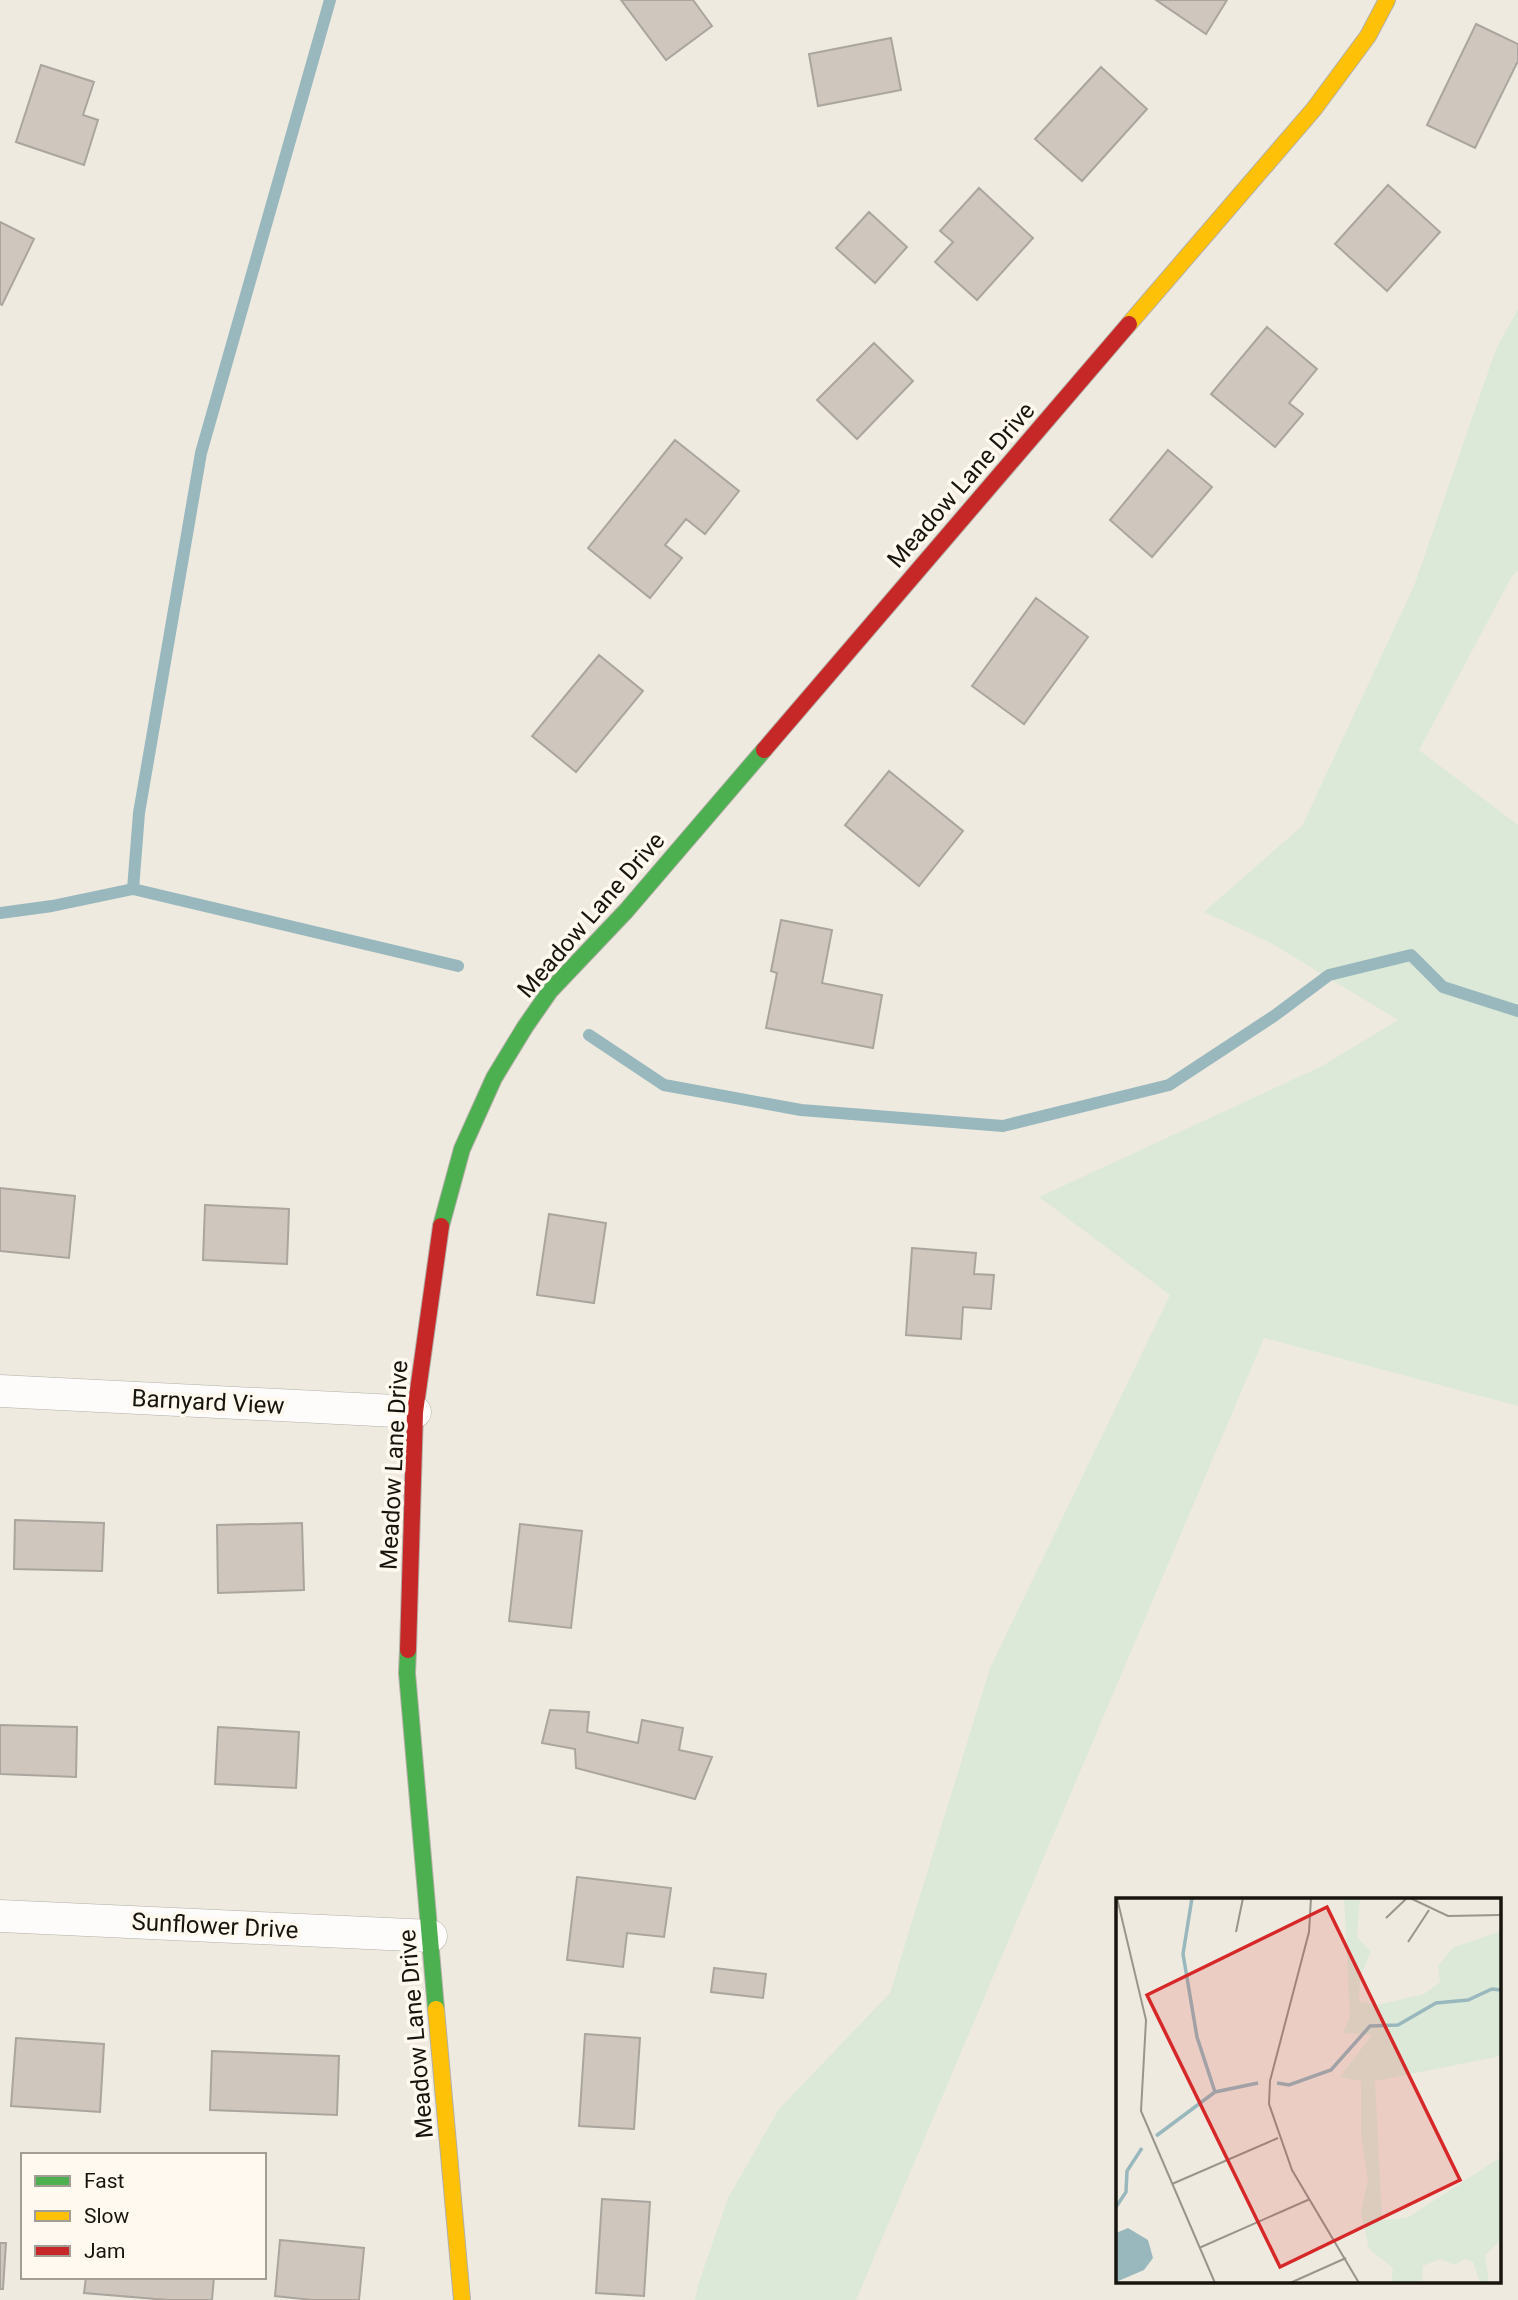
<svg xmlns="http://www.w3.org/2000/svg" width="1518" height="2300" viewBox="0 0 1518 2300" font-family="Roboto,sans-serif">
<rect width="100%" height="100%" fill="#efeae0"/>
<!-- green -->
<path fill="#dce9d8" d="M 1518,309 L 1518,571 L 1512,576 L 1419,750 L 1518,825 L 1518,1406 L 1264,1338 L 856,2300 L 695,2300 L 698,2285 L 728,2198 L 779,2109 L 890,1993 L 990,1668 L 1170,1295 L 1039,1197 L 1322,1066 L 1398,1020 L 1271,943 L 1204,912 L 1302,826 L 1414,586 L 1496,349 Z"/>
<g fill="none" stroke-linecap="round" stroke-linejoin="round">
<!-- stream -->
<path stroke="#99b8bd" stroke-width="12" d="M 133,889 L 139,813 L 201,453 L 330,0
M 0,913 L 52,906 L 133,889 L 458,966
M 589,1035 L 664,1085 L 801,1110 L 1003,1126 L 1169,1085 L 1274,1016 L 1329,975 L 1411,955 L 1443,987 L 1518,1011"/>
</g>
<!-- building -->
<path fill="#cfc6bd" stroke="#aaa59e" stroke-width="2" d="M 621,0 L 693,0 L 712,26 L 666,60 Z
M 1156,0 L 1227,0 L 1206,34 Z
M 1476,24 L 1518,44 L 1518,61 L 1475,148 L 1427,125 Z
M 891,38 L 901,90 L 818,106 L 809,54 Z
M 41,65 L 94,82 L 83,115 L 98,120 L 84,165 L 16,142 Z
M 1101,67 L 1147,109 L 1082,181 L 1035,139 Z
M 1388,185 L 1440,232 L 1387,291 L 1335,244 Z
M 979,188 L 1033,238 L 977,300 L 935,262 L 953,242 L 940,231 Z
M 869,212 L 907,247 L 875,283 L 836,248 Z
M 0,222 L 34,239 L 2,305 L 0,304 Z
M 1267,327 L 1317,369 L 1289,403 L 1303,414 L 1275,447 L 1211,394 Z
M 874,343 L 913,381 L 857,439 L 817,400 Z
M 675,440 L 739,491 L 705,534 L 686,519 L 665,545 L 682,558 L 650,598 L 588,548 Z
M 1168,450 L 1212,487 L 1152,557 L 1110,520 Z
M 1036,598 L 1088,637 L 1024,724 L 972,686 Z
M 599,655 L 643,691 L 576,772 L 532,736 Z
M 889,771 L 963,831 L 919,886 L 845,825 Z
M 781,920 L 832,930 L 822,983 L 882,995 L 873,1048 L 766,1028 L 777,973 L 771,971 Z
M 0,1188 L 75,1196 L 69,1258 L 0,1251 Z
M 205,1205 L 289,1209 L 287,1264 L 203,1260 Z
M 549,1214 L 606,1223 L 594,1303 L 537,1295 Z
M 912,1248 L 976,1253 L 974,1274 L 994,1275 L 991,1309 L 963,1307 L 961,1339 L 906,1335 Z
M 15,1520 L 104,1523 L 102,1571 L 14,1569 Z
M 302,1523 L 304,1590 L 218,1593 L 217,1525 Z
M 520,1524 L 582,1531 L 571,1628 L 509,1621 Z
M 550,1710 L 589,1712 L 587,1732 L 638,1743 L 642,1720 L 683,1728 L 679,1750 L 712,1757 L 695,1799 L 576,1768 L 575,1749 L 542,1743 Z
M 0,1725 L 77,1727 L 76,1777 L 0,1774 Z
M 218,1727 L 299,1732 L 296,1788 L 215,1784 Z
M 577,1877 L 671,1888 L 664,1937 L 627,1933 L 623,1967 L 567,1960 Z
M 714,1968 L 766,1974 L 763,1998 L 711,1992 Z
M 585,2034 L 640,2038 L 634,2129 L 579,2126 Z
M 16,2038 L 104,2044 L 100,2112 L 11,2106 Z
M 212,2051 L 339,2056 L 337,2115 L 210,2110 Z
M 602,2199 L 650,2202 L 644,2296 L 596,2293 Z
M 280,2240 L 364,2248 L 359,2300 L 312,2300 L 275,2296 Z
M 0,2243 L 6,2243 L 3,2289 L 0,2289 Z
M 86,2277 L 214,2277 L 212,2300 L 168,2300 L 84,2293 Z"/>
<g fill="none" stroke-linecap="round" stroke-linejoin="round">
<defs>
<path id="street" d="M 0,1391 L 415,1412
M 0,1916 L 431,1936"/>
<path id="fast" d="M 441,1226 L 462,1149 L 494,1078 L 525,1027 L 550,991 L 626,911 L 764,750
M 408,1650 L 407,1673 L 436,2009"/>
<path id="slow" d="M 1129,324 L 1314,109 L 1368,36 L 1387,0
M 436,2009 L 462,2300"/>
<path id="jam" d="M 764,750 L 1129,324
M 408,1650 L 415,1412 L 441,1226"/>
</defs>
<!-- street casing -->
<use href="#street" stroke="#b3afa7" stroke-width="33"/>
<!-- fast casing -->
<use href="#fast" stroke="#b3afa7" stroke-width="18"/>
<!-- slow casing -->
<use href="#slow" stroke="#b3afa7" stroke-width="18"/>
<!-- jam casing -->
<use href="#jam" stroke="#b3afa7" stroke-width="18"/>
<!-- street -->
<use href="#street" stroke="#fdfcfa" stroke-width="32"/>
<!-- fast -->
<use href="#fast" stroke="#4caf50" stroke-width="16"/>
<!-- slow -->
<use href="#slow" stroke="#ffc107" stroke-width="16"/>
<!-- jam -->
<use href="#jam" stroke="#c62828" stroke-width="16"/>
</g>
<g text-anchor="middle" stroke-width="7" stroke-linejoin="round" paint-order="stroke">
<!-- street labels -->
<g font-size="24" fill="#18150f" stroke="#fff9ef">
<text transform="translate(961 485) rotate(-49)" y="8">Meadow Lane Drive</text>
<text transform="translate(591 915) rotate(-49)" y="8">Meadow Lane Drive</text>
<text transform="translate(208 1402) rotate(3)" y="8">Barnyard View</text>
<text transform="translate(394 1465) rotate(-87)" y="8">Meadow Lane Drive</text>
<text transform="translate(215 1926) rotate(3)" y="8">Sunflower Drive</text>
<text transform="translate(416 2034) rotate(-95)" y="8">Meadow Lane Drive</text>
</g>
</g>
<!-- overview -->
<g transform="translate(1116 1898)">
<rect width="385" height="385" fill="#efeae0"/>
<path d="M 228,0 L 244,0 L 241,39 L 255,54 L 244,78 L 243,104 L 261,107 L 308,96 L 324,84 L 322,68 L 338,49 L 385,33 L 385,158 L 259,183 L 266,322 L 291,320 L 385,259 L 385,342 L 369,357 L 373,385 L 364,385 L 357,364 L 348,361 L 339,367 L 324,361 L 307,368 L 306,385 L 275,385 L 277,370 L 253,351 L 245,315 L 252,282 L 245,237 L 245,183 L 224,179 L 256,137 L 227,135 L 234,119 Z" fill="#dce9d8"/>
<path d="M 12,330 L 32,342 L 37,360 L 28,372 L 0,384 L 0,335 Z" fill="#99b8bd"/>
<path fill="none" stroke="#99b8bd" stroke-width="3.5" d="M 76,0 L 67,56 L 81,139 L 99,194M 161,185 L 173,187 L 215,172 L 254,128 L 282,127 L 320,105 L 352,102 L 376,91 L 385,92M 40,238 L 99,194 L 142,185M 0,309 L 10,294 L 11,273 L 26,250"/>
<path fill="none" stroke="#99958c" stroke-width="2" d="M 1,0 L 30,122 L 25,213 L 99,385M 195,0 L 193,34 L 154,183 L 153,206 L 176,272 L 243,385M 294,0 L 332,18 L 385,17M 270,20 L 291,0M 120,34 L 127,0M 292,44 L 313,12M 56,286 L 162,240M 83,350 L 194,301M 174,385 L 230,360"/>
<path fill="#d62828" fill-opacity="0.15" stroke="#d62828" stroke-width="3.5" d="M 211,9 L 344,282 L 164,369 L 31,97 Z"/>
<rect width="385" height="385" fill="none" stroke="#18150f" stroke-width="3.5"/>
</g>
<!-- legend -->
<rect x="21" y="2153" width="245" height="126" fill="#fff9ef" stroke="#a39e95" stroke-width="2"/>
<rect x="35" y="2176" width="35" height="10" fill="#4caf50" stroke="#a39e95" stroke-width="2"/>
<text x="84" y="2188" font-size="21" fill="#18150f">Fast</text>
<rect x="35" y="2211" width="35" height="10" fill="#ffc107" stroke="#a39e95" stroke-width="2"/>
<text x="84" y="2223" font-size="21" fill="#18150f">Slow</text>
<rect x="35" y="2246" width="35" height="10" fill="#c62828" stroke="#a39e95" stroke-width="2"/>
<text x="84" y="2258" font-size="21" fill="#18150f">Jam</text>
</svg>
